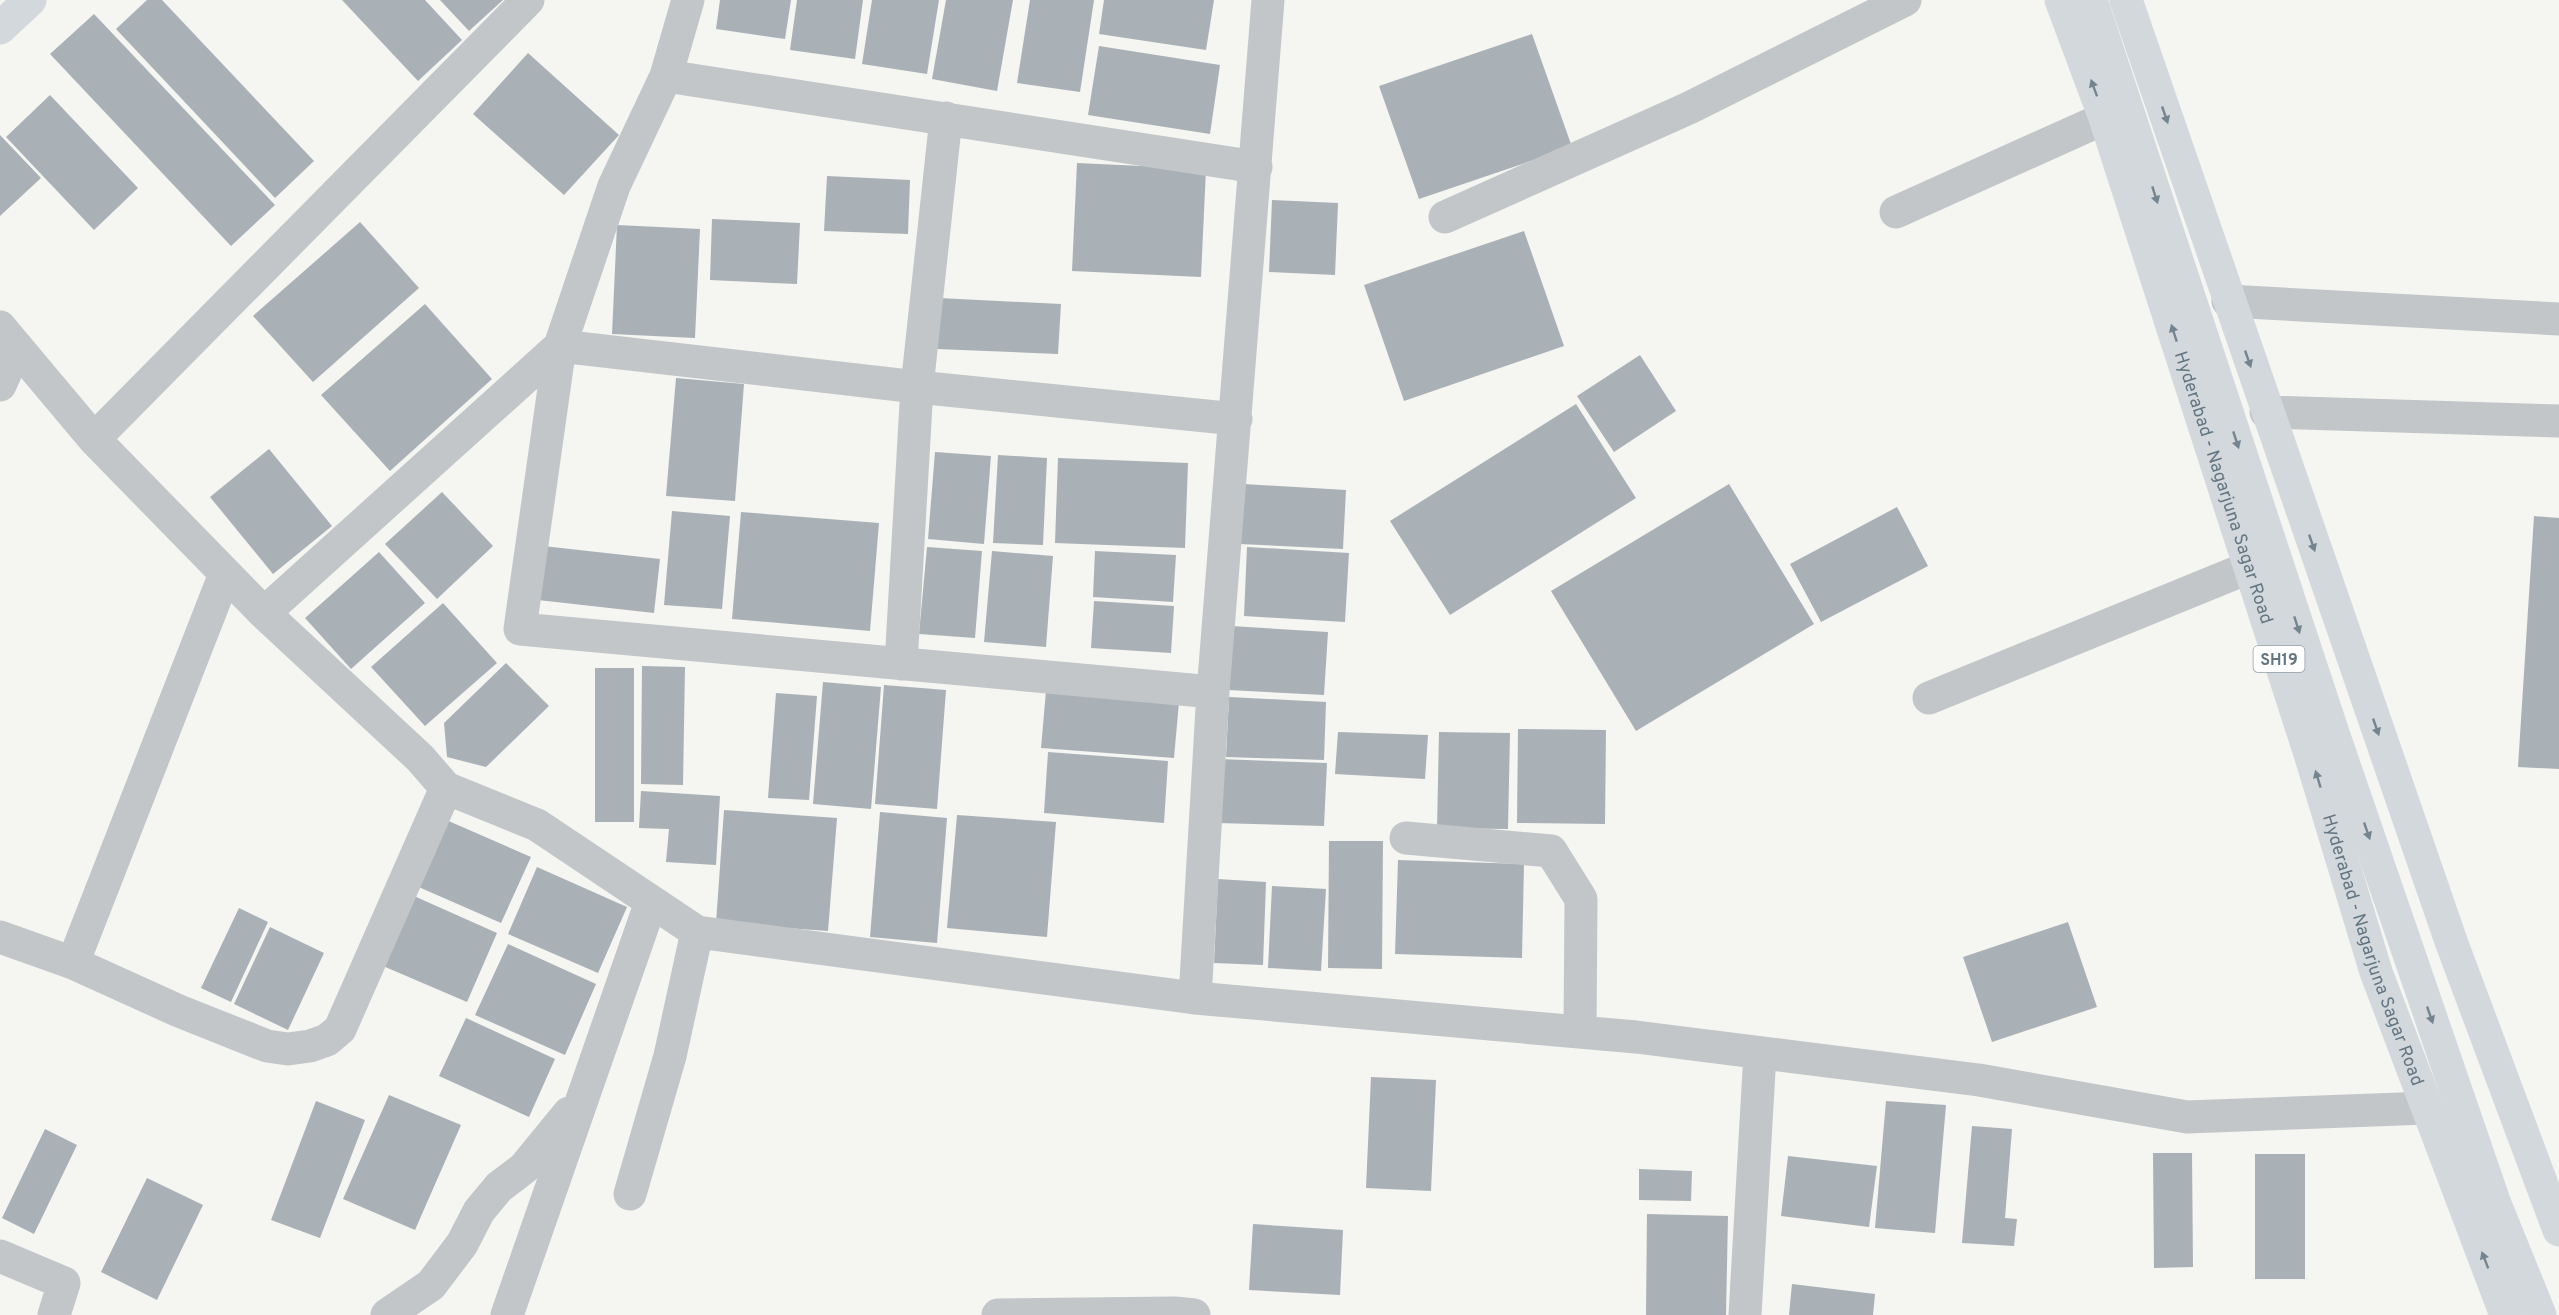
<svg xmlns="http://www.w3.org/2000/svg" width="2559" height="1315" viewBox="0 0 2559 1315" font-family="Overpass,sans-serif">
<rect width="100%" height="100%" fill="#f5f5f1"/>
<!-- building -->
<path fill="#a9b1b6" d="M 147,0 L 162,0 L 314,161 L 275,198 L 116,29 Z
M 342,0 L 425,0 L 462,40 L 418,81 Z
M 440,0 L 503,0 L 469,31 Z
M 720,0 L 791,0 L 785,39 L 716,29 Z
M 797,0 L 863,0 L 855,59 L 790,50 Z
M 872,0 L 939,0 L 927,74 L 862,64 Z
M 946,0 L 1013,0 L 997,91 L 932,79 Z
M 1030,0 L 1094,0 L 1080,92 L 1017,83 Z
M 1104,0 L 1214,0 L 1206,50 L 1099,34 Z
M 94,14 L 275,205 L 231,246 L 50,54 Z
M 1532,34 L 1572,147 L 1419,199 L 1379,86 Z
M 1099,46 L 1220,65 L 1210,134 L 1088,115 Z
M 528,53 L 619,135 L 564,195 L 473,114 Z
M 50,95 L 138,188 L 94,230 L 6,137 Z
M 0,135 L 41,178 L 0,216 Z
M 1077,163 L 1206,169 L 1201,277 L 1072,271 Z
M 827,176 L 910,180 L 908,234 L 824,231 Z
M 1272,200 L 1338,203 L 1335,275 L 1269,272 Z
M 712,219 L 800,223 L 797,284 L 710,280 Z
M 360,222 L 419,288 L 313,382 L 253,316 Z
M 617,225 L 700,229 L 695,338 L 612,334 Z
M 1524,231 L 1564,346 L 1404,401 L 1364,285 Z
M 939,298 L 1061,304 L 1058,354 L 937,349 Z
M 425,304 L 492,379 L 390,471 L 321,395 Z
M 1640,355 L 1676,411 L 1614,452 L 1577,396 Z
M 676,378 L 744,384 L 735,501 L 666,496 Z
M 1576,404 L 1636,498 L 1450,615 L 1390,521 Z
M 269,449 L 332,526 L 273,574 L 210,497 Z
M 935,452 L 991,456 L 984,544 L 928,539 Z
M 998,455 L 1047,458 L 1043,545 L 993,543 Z
M 1058,458 L 1188,463 L 1185,548 L 1055,543 Z
M 1244,484 L 1346,490 L 1343,549 L 1240,544 Z
M 1729,484 L 1814,624 L 1636,731 L 1551,591 Z
M 442,492 L 493,546 L 437,599 L 385,544 Z
M 1897,507 L 1928,566 L 1821,622 L 1790,564 Z
M 672,511 L 730,516 L 722,609 L 664,605 Z
M 741,512 L 879,523 L 870,631 L 732,619 Z
M 2534,516 L 2559,518 L 2559,769 L 2518,767 Z
M 543,546 L 660,559 L 654,613 L 538,600 Z
M 927,547 L 982,551 L 975,638 L 919,634 Z
M 1247,547 L 1349,553 L 1345,622 L 1244,616 Z
M 992,551 L 1053,556 L 1046,647 L 984,642 Z
M 1095,551 L 1176,555 L 1173,602 L 1093,597 Z
M 379,552 L 425,603 L 351,669 L 305,618 Z
M 1094,601 L 1174,606 L 1171,653 L 1091,648 Z
M 443,603 L 497,663 L 425,726 L 371,667 Z
M 1231,626 L 1328,632 L 1324,695 L 1228,690 Z
M 506,663 L 549,706 L 486,767 L 447,757 L 444,723 Z
M 642,666 L 685,667 L 683,785 L 641,784 Z
M 595,668 L 634,668 L 634,822 L 595,822 Z
M 823,682 L 881,687 L 871,809 L 813,804 Z
M 884,685 L 946,690 L 937,809 L 875,804 Z
M 1046,691 L 1179,702 L 1174,758 L 1041,748 Z
M 776,693 L 817,696 L 809,800 L 768,798 Z
M 1229,697 L 1326,702 L 1324,760 L 1226,757 Z
M 1518,729 L 1606,730 L 1605,824 L 1517,823 Z
M 1338,732 L 1428,735 L 1425,779 L 1335,774 Z
M 1439,732 L 1510,733 L 1508,829 L 1437,828 Z
M 1048,752 L 1168,761 L 1164,823 L 1044,813 Z
M 1219,759 L 1327,763 L 1324,826 L 1217,823 Z
M 641,791 L 720,796 L 716,865 L 666,862 L 669,829 L 639,828 Z
M 724,810 L 837,818 L 828,931 L 716,923 Z
M 880,812 L 947,818 L 937,943 L 870,937 Z
M 957,815 L 1056,822 L 1047,937 L 947,928 Z
M 444,819 L 531,857 L 501,923 L 414,885 Z
M 1329,841 L 1383,841 L 1382,969 L 1328,968 Z
M 1398,860 L 1524,864 L 1522,958 L 1395,954 Z
M 537,867 L 627,907 L 598,973 L 508,934 Z
M 1218,879 L 1266,882 L 1263,965 L 1214,963 Z
M 1272,886 L 1326,889 L 1321,971 L 1268,968 Z
M 414,896 L 497,933 L 467,1002 L 383,966 Z
M 239,908 L 268,922 L 231,1002 L 201,988 Z
M 2068,922 L 2097,1007 L 1992,1042 L 1963,957 Z
M 270,927 L 324,953 L 288,1030 L 234,1004 Z
M 508,944 L 596,984 L 565,1055 L 475,1015 Z
M 466,1018 L 555,1059 L 529,1117 L 439,1076 Z
M 1371,1077 L 1436,1080 L 1431,1191 L 1366,1188 Z
M 389,1095 L 461,1125 L 415,1230 L 343,1199 Z
M 316,1101 L 365,1120 L 320,1238 L 271,1220 Z
M 1886,1101 L 1946,1105 L 1935,1233 L 1875,1228 Z
M 1972,1126 L 2012,1129 L 2005,1218 L 2017,1219 L 2014,1246 L 1962,1243 Z
M 45,1129 L 77,1145 L 34,1234 L 2,1218 Z
M 2153,1153 L 2192,1153 L 2193,1267 L 2154,1268 Z
M 2255,1154 L 2305,1154 L 2305,1279 L 2255,1279 Z
M 1788,1156 L 1877,1166 L 1869,1227 L 1781,1216 Z
M 1639,1169 L 1692,1171 L 1691,1201 L 1639,1200 Z
M 147,1178 L 203,1205 L 157,1300 L 101,1272 Z
M 1647,1214 L 1728,1216 L 1726,1315 L 1646,1315 Z
M 1253,1224 L 1343,1230 L 1340,1295 L 1249,1290 Z
M 1792,1284 L 1875,1294 L 1873,1315 L 1789,1315 Z"/>
<g fill="none" stroke-linecap="round" stroke-linejoin="round">
<!-- minor -->
<path stroke="#c2c6c9" stroke-width="33" d="M 688,0 L 666,76 L 614,186 L 560,346 L 520,629 L 1213,692 L 1268,0
M 666,76 L 1256,167
M 1896,212 L 2105,118
M 1445,217 L 1689,108 L 1905,0
M 2228,301 L 2559,319
M 0,327 L 94,439 L 528,0
M 0,385 L 17,347
M 2266,412 L 2559,421
M 94,439 L 264,613 L 420,758 L 446,788 L 537,825 L 697,932 L 1195,998 L 1213,692
M 264,613 L 560,346 L 917,387 L 1236,419
M 901,664 L 917,387 L 946,118
M 1929,698 L 2250,567
M 1406,838 L 1551,851 L 1581,899 L 1580,1032
M 0,937 L 73,963 L 179,1011 L 267,1046 L 288,1049 L 310,1046 L 327,1040 L 340,1029 L 446,788
M 73,963 L 225,574
M 1195,998 L 1636,1037 L 1979,1080 L 2187,1117 L 2427,1108
M 630,1194 L 670,1056 L 697,932
M 0,1256 L 64,1283 L 54,1315
M 387,1315 L 431,1285 L 462,1244 L 479,1211 L 499,1187 L 524,1168 L 569,1113
M 507,1315 L 651,902
M 998,1315 L 1175,1313 L 1194,1315
M 1745,1315 L 1760,1053"/>
<!-- major -->
<g stroke="#d3d8dc" stroke-width="33">
<path id="s1" d="M 2061,0 L 2105,118 L 2311,757 L 2376,972 L 2506,1315"/>
<path d="M 2126,0 L 2452,944 L 2559,1230"/>
<path d="M 0,28 L 30,0"/>
</g>
<!-- highway -->
<path stroke="#d3d8dc" stroke-width="33" d="M 2091,0 L 2334,736 L 2495,1204 L 2540,1315"/>
</g>
<!-- one-way arrows -->
<defs><path id="oneway-solid" d="M-6-.8H1V-3.2L6.5 0L1 3.2V.8H-6Z" transform="scale(1.5)"/></defs>
<g fill="#748590">
<use href="#oneway-solid" transform="translate(2094 88) rotate(-110)"/>
<use href="#oneway-solid" transform="translate(2165 115) rotate(71)"/>
<use href="#oneway-solid" transform="translate(2155 195) rotate(72)"/>
<use href="#oneway-solid" transform="translate(2174 333) rotate(-108)"/>
<use href="#oneway-solid" transform="translate(2248 359) rotate(71)"/>
<use href="#oneway-solid" transform="translate(2236 440) rotate(72)"/>
<use href="#oneway-solid" transform="translate(2312 543) rotate(71)"/>
<use href="#oneway-solid" transform="translate(2297 625) rotate(72)"/>
<use href="#oneway-solid" transform="translate(2376 727) rotate(71)"/>
<use href="#oneway-solid" transform="translate(2318 779) rotate(-107)"/>
<use href="#oneway-solid" transform="translate(2367 831) rotate(71)"/>
<use href="#oneway-solid" transform="translate(2430 1015) rotate(71)"/>
<use href="#oneway-solid" transform="translate(2485 1260) rotate(-111)"/>
</g>
<g text-anchor="middle" stroke-width="6" stroke-linejoin="round" paint-order="stroke">
<!-- shield labels -->
<rect fill="#fff" stroke="#929fa8" stroke-width="1.5" x="2253.5" y="646" width="51" height="26" rx="4.5"/>
<g font-size="16" font-weight="bold" fill="#637682">
<text x="2279" y="665">SH19</text>
</g>
<!-- street labels -->
<g font-size="18" fill="#637682" stroke="#fff">
<text dy="6" stroke="none"><textPath href="#s1" startOffset="514">Hyderabad - Nagarjuna Sagar Road</textPath></text>
<text dy="6" stroke="none"><textPath href="#s1" startOffset="1000">Hyderabad - Nagarjuna Sagar Road</textPath></text>
</g>
</g>
</svg>
